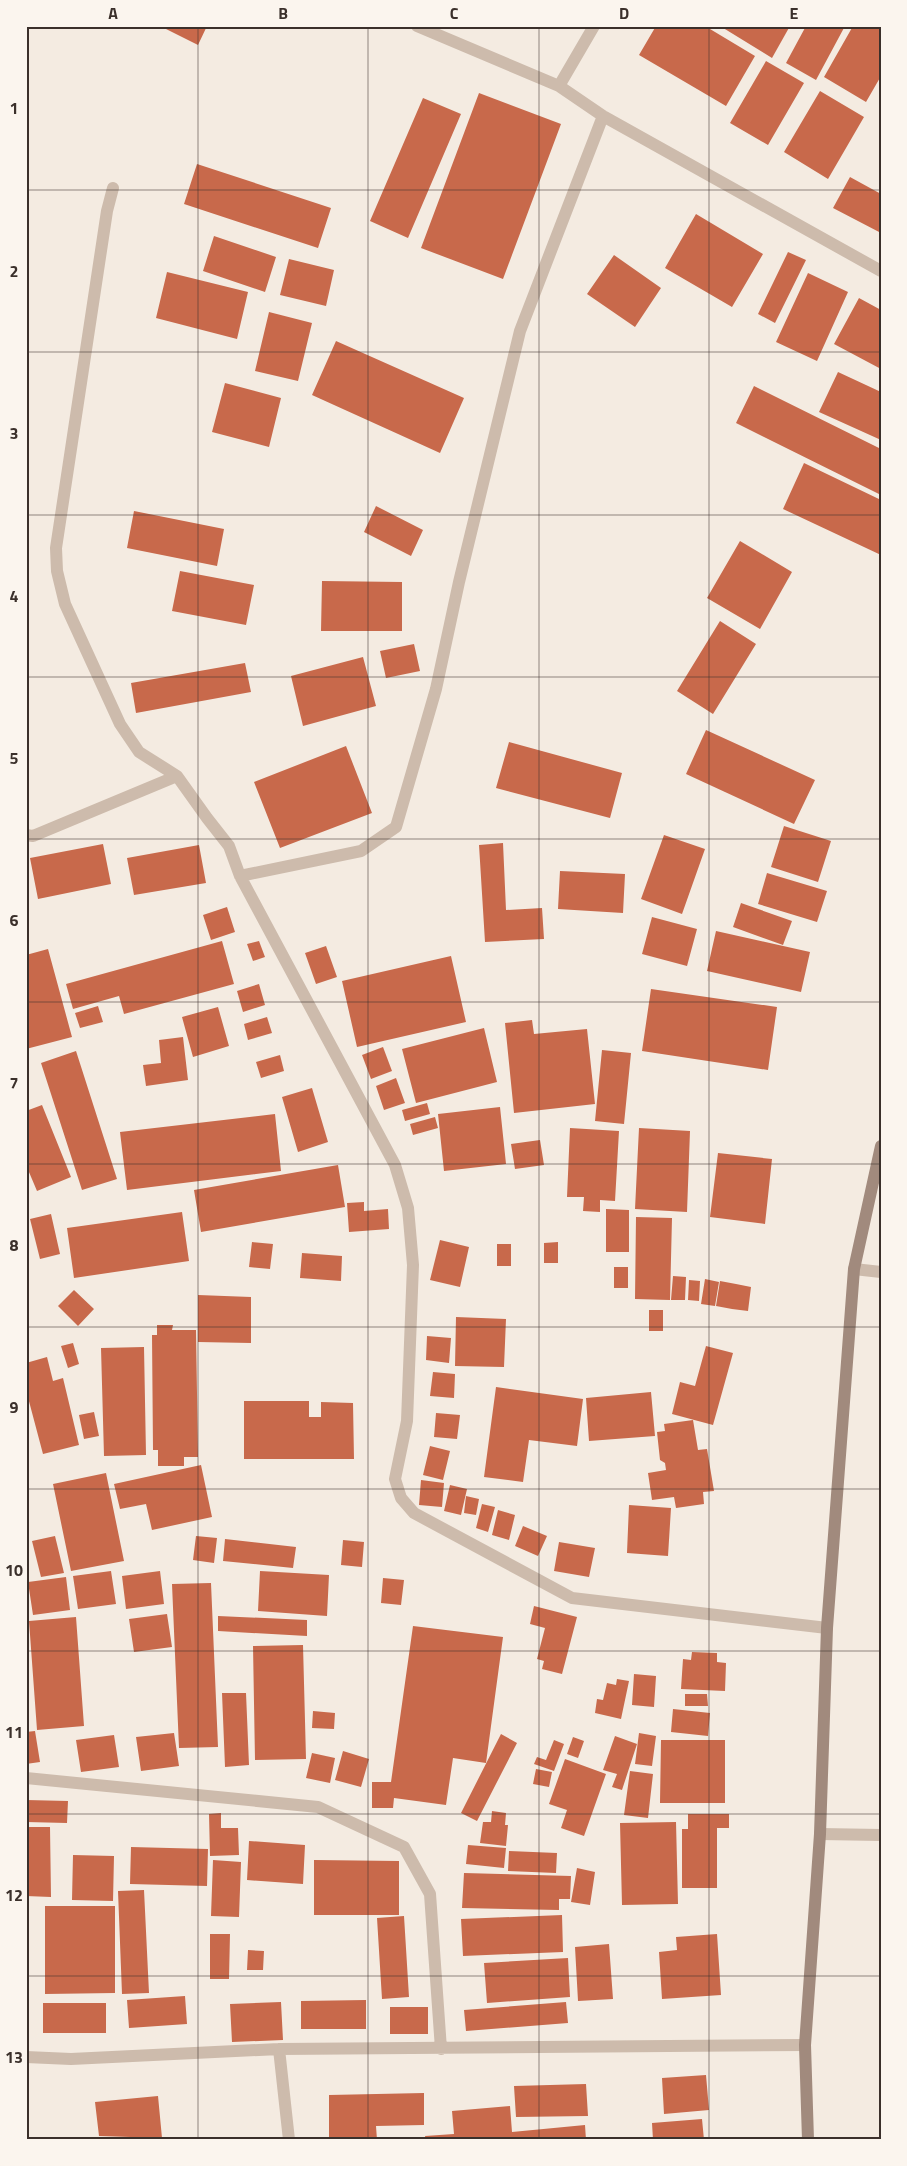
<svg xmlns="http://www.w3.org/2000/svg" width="907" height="2166" viewBox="0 0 907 2166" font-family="'Titillium Web',sans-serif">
<rect width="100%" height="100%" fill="#f4ebe1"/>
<!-- building -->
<path fill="#c8694b" d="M 160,26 L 207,26 L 198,45 Z
M 656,26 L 705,26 L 755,56 L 726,106 L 639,55 Z
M 720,26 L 790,26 L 772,58 Z
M 806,26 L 845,26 L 816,80 L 786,63 Z
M 853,26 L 881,26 L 881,76 L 866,102 L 824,77 Z
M 766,61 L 804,83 L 768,145 L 730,123 Z
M 820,91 L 864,117 L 828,179 L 784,152 Z
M 479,93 L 561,124 L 503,279 L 421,248 Z
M 423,98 L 461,114 L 408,238 L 370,221 Z
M 197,164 L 331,208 L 318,248 L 184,204 Z
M 850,177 L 881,194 L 881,233 L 833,208 Z
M 696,214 L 763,254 L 732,307 L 665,268 Z
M 214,236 L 276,257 L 265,292 L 203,271 Z
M 788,252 L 806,260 L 775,323 L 758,314 Z
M 614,255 L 661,288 L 635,327 L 587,294 Z
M 289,259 L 334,270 L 326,306 L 280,295 Z
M 167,272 L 248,292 L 237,339 L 156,318 Z
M 808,273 L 848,292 L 817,361 L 776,342 Z
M 859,298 L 881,310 L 881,369 L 834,344 Z
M 269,312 L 312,323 L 298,381 L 255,371 Z
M 336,341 L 464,398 L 440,453 L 312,395 Z
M 838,372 L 881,392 L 881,440 L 819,412 Z
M 225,383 L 281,398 L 269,447 L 212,432 Z
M 754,386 L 881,449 L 881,495 L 736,423 Z
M 804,463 L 881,500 L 881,555 L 783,509 Z
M 376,506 L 423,530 L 411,556 L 364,532 Z
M 134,511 L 224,529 L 217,566 L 127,548 Z
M 740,541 L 792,572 L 760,629 L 707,598 Z
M 180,571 L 254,585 L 246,625 L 172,611 Z
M 322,581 L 402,582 L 402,631 L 321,631 Z
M 720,621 L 756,644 L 713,714 L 677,691 Z
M 414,644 L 420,671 L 386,678 L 380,651 Z
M 363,657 L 376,706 L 303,726 L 291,676 Z
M 245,663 L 251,692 L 136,713 L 131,683 Z
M 706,730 L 815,780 L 794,824 L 686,774 Z
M 509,742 L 622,773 L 610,818 L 496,788 Z
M 346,746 L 372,813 L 280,848 L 254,782 Z
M 784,826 L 831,841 L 818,882 L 771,867 Z
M 664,835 L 705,849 L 682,914 L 641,899 Z
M 503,843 L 506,910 L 542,908 L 544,939 L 485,942 L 479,845 Z
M 103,844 L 111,884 L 38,899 L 30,858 Z
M 199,845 L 206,883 L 134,895 L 127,858 Z
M 560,871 L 625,874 L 623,913 L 558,909 Z
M 767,873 L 827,891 L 817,922 L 758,904 Z
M 741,903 L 792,921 L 783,945 L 733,927 Z
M 227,907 L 235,932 L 211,940 L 203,915 Z
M 652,917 L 697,929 L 687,966 L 642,954 Z
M 716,931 L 810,952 L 801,992 L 707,971 Z
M 222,941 L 234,984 L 124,1014 L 119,996 L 73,1009 L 66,984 Z
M 259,941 L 265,957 L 253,961 L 247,944 Z
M 326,946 L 337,977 L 316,984 L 305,953 Z
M 48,949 L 72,1037 L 26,1049 L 26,955 Z
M 451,956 L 466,1022 L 357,1047 L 342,981 Z
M 259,984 L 265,1005 L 243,1012 L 237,991 Z
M 651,989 L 777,1007 L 768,1070 L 642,1051 Z
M 98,1006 L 103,1022 L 80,1028 L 75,1013 Z
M 218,1007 L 229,1046 L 193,1057 L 182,1017 Z
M 267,1017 L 272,1033 L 248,1040 L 244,1024 Z
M 532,1020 L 534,1034 L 587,1029 L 595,1104 L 514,1113 L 505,1023 Z
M 484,1028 L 497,1082 L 416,1103 L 402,1049 Z
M 183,1037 L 188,1080 L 146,1086 L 143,1065 L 161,1063 L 159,1040 Z
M 383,1047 L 392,1071 L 371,1079 L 362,1055 Z
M 602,1050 L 631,1053 L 624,1124 L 595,1121 Z
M 76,1051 L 117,1179 L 82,1190 L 41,1063 Z
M 280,1055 L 284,1071 L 261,1078 L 256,1062 Z
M 396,1078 L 405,1103 L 384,1110 L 376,1086 Z
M 312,1088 L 328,1142 L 298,1152 L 282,1097 Z
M 427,1103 L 430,1114 L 405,1121 L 402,1110 Z
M 42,1105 L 71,1177 L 37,1191 L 26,1165 L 26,1111 Z
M 500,1107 L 506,1164 L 444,1171 L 438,1114 Z
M 275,1114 L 281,1171 L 127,1190 L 120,1132 Z
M 435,1117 L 438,1128 L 413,1135 L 410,1124 Z
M 570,1128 L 619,1131 L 615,1201 L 600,1200 L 600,1212 L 583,1211 L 584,1197 L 567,1197 Z
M 639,1128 L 690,1131 L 687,1212 L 635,1209 Z
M 540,1140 L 544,1165 L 515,1169 L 511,1144 Z
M 718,1153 L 772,1159 L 765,1224 L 710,1217 Z
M 338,1165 L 345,1207 L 201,1232 L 194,1190 Z
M 364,1202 L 364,1211 L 388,1209 L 389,1229 L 349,1232 L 347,1203 Z
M 606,1209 L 629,1210 L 629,1252 L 606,1252 Z
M 182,1212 L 189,1261 L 74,1278 L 67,1228 Z
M 51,1214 L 60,1254 L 40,1259 L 30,1219 Z
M 636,1217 L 672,1218 L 670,1300 L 635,1299 Z
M 440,1240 L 469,1247 L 460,1287 L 430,1280 Z
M 252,1242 L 273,1244 L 270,1269 L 249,1267 Z
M 558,1242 L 558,1263 L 544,1263 L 544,1243 Z
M 497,1244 L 511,1244 L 511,1266 L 497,1266 Z
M 302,1253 L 342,1256 L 341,1281 L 300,1278 Z
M 614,1267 L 628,1267 L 628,1288 L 614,1288 Z
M 673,1276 L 686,1277 L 685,1300 L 671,1300 Z
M 705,1279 L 719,1282 L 715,1306 L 701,1304 Z
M 689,1280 L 700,1281 L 699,1301 L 688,1300 Z
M 720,1281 L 736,1284 L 732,1309 L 716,1306 Z
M 736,1284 L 751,1287 L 748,1311 L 732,1309 Z
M 74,1290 L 94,1309 L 78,1326 L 58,1306 Z
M 198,1295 L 251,1297 L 251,1343 L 198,1342 Z
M 649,1310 L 663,1310 L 663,1331 L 649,1331 Z
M 456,1317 L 506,1319 L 504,1367 L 455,1366 Z
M 157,1325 L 173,1325 L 172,1330 L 196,1330 L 198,1457 L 184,1457 L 184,1466 L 158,1466 L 158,1450 L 153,1450 L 152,1335 L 157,1335 Z
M 427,1336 L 451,1338 L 449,1363 L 426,1360 Z
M 73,1343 L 79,1364 L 68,1368 L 61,1346 Z
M 706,1346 L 733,1353 L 713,1425 L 672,1414 L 680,1382 L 695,1386 Z
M 144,1347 L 146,1455 L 104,1456 L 101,1348 Z
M 47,1357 L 53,1381 L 63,1378 L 79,1445 L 43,1454 L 26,1390 L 26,1363 Z
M 433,1372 L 455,1374 L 454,1398 L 430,1396 Z
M 496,1387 L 583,1399 L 577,1446 L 529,1440 L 523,1482 L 484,1477 Z
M 651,1392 L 655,1436 L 589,1441 L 586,1398 Z
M 244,1401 L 309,1401 L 309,1417 L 321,1417 L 321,1402 L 353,1403 L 354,1459 L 244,1459 Z
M 94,1412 L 99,1436 L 84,1439 L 79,1415 Z
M 436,1413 L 460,1415 L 457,1439 L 434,1437 Z
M 693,1420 L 698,1450 L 707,1449 L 714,1491 L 703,1492 L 704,1504 L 676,1508 L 674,1497 L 652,1500 L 648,1473 L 666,1470 L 665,1463 L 660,1460 L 657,1432 L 665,1431 L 664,1424 Z
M 430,1446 L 450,1451 L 443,1480 L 423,1475 Z
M 201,1465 L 212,1517 L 152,1530 L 146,1504 L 120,1509 L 114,1484 Z
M 106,1473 L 124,1561 L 71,1571 L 53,1484 Z
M 421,1480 L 444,1483 L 442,1507 L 419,1505 Z
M 450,1485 L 467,1489 L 461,1515 L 444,1511 Z
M 466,1496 L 479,1499 L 476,1515 L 464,1513 Z
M 482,1504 L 495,1507 L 488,1532 L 476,1528 Z
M 629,1505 L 671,1508 L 668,1556 L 627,1553 Z
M 498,1510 L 515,1515 L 509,1540 L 492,1535 Z
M 523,1526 L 547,1536 L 538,1556 L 515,1546 Z
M 55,1536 L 64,1573 L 41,1577 L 32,1541 Z
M 196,1536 L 217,1538 L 214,1563 L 193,1560 Z
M 225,1539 L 296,1547 L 293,1568 L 223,1561 Z
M 343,1540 L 364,1542 L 362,1567 L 341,1565 Z
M 559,1542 L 595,1548 L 589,1577 L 554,1571 Z
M 111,1571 L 116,1604 L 78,1609 L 73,1576 Z
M 160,1571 L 164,1604 L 126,1609 L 122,1576 Z
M 260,1571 L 329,1575 L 327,1616 L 258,1611 Z
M 66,1577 L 70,1610 L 33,1615 L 28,1582 Z
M 383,1578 L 404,1580 L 401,1605 L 381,1603 Z
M 211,1583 L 218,1747 L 179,1748 L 172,1584 Z
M 534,1606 L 577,1617 L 562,1674 L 542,1669 L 544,1661 L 537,1659 L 545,1628 L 530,1624 Z
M 167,1614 L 172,1647 L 134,1652 L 129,1619 Z
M 218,1616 L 307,1620 L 307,1636 L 218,1631 Z
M 76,1617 L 84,1726 L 37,1730 L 29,1621 Z
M 413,1626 L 503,1637 L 486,1763 L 453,1758 L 446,1805 L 394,1798 L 393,1808 L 372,1808 L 372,1782 L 391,1782 Z
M 303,1645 L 306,1759 L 255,1760 L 253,1646 Z
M 692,1652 L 717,1653 L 717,1662 L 726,1663 L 725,1691 L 681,1689 L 683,1659 L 691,1660 Z
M 634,1674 L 656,1676 L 654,1707 L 632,1705 Z
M 617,1679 L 629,1681 L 621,1719 L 595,1713 L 597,1699 L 603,1700 L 607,1683 L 616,1685 Z
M 222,1693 L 246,1693 L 249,1765 L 225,1767 Z
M 685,1694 L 707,1694 L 708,1706 L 685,1706 Z
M 673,1709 L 710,1713 L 708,1736 L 671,1732 Z
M 313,1711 L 335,1713 L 334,1729 L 312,1728 Z
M 35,1731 L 40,1762 L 26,1764 L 26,1732 Z
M 174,1733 L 179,1766 L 141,1771 L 136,1737 Z
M 639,1733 L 656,1736 L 652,1766 L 635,1764 Z
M 501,1734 L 517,1743 L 477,1821 L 461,1813 Z
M 114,1735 L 119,1767 L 81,1772 L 76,1740 Z
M 615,1736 L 637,1744 L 622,1790 L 612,1787 L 617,1774 L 603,1770 Z
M 573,1737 L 584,1741 L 578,1758 L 567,1754 Z
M 554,1740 L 564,1744 L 554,1771 L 534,1764 L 537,1757 L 546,1760 Z
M 661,1740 L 725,1740 L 725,1803 L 660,1803 Z
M 343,1751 L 369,1759 L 361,1787 L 335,1780 Z
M 312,1753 L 335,1758 L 330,1783 L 306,1778 Z
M 565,1759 L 606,1774 L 584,1836 L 561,1828 L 567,1810 L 549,1804 Z
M 536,1769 L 552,1772 L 549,1787 L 533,1784 Z
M 630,1771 L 653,1774 L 648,1818 L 624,1815 Z
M 26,1800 L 68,1801 L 67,1823 L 26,1822 Z
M 492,1811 L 506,1813 L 505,1825 L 508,1825 L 506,1846 L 480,1843 L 483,1822 L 491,1822 Z
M 221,1813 L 221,1828 L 238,1828 L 239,1855 L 210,1856 L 209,1814 Z
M 688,1814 L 729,1814 L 729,1828 L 717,1828 L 717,1888 L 682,1888 L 682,1829 L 688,1829 Z
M 676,1822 L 678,1904 L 622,1905 L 620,1823 Z
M 26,1827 L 50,1827 L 51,1897 L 26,1896 Z
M 249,1841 L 305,1845 L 303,1884 L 247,1880 Z
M 468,1845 L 506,1848 L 504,1868 L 466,1864 Z
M 131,1847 L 208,1849 L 207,1886 L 130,1884 Z
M 509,1851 L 557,1853 L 556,1873 L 508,1871 Z
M 73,1855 L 114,1856 L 113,1901 L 72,1900 Z
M 213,1860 L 241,1862 L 239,1917 L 211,1916 Z
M 314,1860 L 399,1861 L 399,1915 L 314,1915 Z
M 577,1868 L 595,1872 L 590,1905 L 571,1902 Z
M 464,1873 L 571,1876 L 570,1899 L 559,1899 L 559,1910 L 462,1908 Z
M 144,1890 L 149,1993 L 122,1994 L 118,1891 Z
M 45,1906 L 115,1906 L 115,1993 L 45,1994 Z
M 562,1915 L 563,1952 L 463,1956 L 461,1919 Z
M 404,1916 L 409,1997 L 382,1999 L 377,1918 Z
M 210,1934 L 230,1934 L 229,1979 L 210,1979 Z
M 717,1934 L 721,1995 L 662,1999 L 659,1952 L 677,1950 L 676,1937 Z
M 609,1944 L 613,1999 L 578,2001 L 575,1947 Z
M 248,1950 L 264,1951 L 263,1970 L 247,1970 Z
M 568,1958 L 570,1997 L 487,2003 L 484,1963 Z
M 185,1996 L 187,2024 L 129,2028 L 127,2000 Z
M 366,2000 L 366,2029 L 301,2029 L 301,2001 Z
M 281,2002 L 283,2040 L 232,2042 L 230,2004 Z
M 566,2002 L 568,2023 L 466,2031 L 464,2010 Z
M 43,2003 L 106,2003 L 106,2033 L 43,2033 Z
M 390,2007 L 428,2007 L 428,2034 L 390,2034 Z
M 706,2075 L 709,2110 L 664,2114 L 662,2078 Z
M 586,2084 L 588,2116 L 516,2117 L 514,2086 Z
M 424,2093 L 424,2125 L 376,2126 L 377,2140 L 329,2140 L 329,2095 Z
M 158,2096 L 162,2138 L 99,2136 L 95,2102 Z
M 510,2106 L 512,2132 L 585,2125 L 586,2140 L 426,2140 L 425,2136 L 454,2134 L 452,2111 Z
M 702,2119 L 704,2140 L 653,2140 L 652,2123 Z"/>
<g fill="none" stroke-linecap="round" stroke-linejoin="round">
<!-- street -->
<path stroke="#cdbbac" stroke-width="12" d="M 417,26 L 559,86 L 603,116 L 881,271
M 559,86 L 594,26
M 113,188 L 107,211 L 56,548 L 57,571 L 65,604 L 120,724 L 139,752 L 177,776 L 207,818 L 229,846 L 240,876 L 395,1165 L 408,1208 L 413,1265 L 407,1421 L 395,1479 L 401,1498 L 414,1513 L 572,1598 L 827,1628
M 26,835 L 33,836 L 177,776
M 240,876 L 361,851 L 396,827 L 436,689 L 459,582 L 520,331 L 603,116
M 854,1269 L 881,1272
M 26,1778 L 318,1807 L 404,1847 L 430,1894 L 441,2049
M 820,1834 L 881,1835
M 279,2049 L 289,2140
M 26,2057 L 71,2059 L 279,2049 L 805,2045"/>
<!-- secondary -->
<path stroke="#a18a7d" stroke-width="12" d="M 808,2140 L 805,2045 L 820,1834 L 827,1628 L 854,1269 L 881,1146"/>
</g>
<!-- grid -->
<path fill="none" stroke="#3b302b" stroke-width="1" stroke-opacity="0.55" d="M 198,26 L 198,2140M 368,26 L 368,2140M 539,26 L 539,2140M 709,26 L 709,2140M 26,190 L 881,190M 26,352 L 881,352M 26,515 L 881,515M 26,677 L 881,677M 26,839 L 881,839M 26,1002 L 881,1002M 26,1164 L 881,1164M 26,1327 L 881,1327M 26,1489 L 881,1489M 26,1651 L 881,1651M 26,1814 L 881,1814M 26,1976 L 881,1976"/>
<!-- border -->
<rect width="907" height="2166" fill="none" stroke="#fbf5ee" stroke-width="55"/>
<rect x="28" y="28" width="852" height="2110" fill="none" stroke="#3b302b" stroke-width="2"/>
<g font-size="16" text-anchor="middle" font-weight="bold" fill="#3b302b">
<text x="113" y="19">A</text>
<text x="283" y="19">B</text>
<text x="454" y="19">C</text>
<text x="624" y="19">D</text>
<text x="794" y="19">E</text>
<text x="14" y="114">1</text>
<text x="14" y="277">2</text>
<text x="14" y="439">3</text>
<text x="14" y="602">4</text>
<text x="14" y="764">5</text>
<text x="14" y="926">6</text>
<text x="14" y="1089">7</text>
<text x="14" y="1251">8</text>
<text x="14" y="1413">9</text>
<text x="14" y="1576">10</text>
<text x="14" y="1738">11</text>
<text x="14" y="1901">12</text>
<text x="14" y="2063">13</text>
</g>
</svg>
